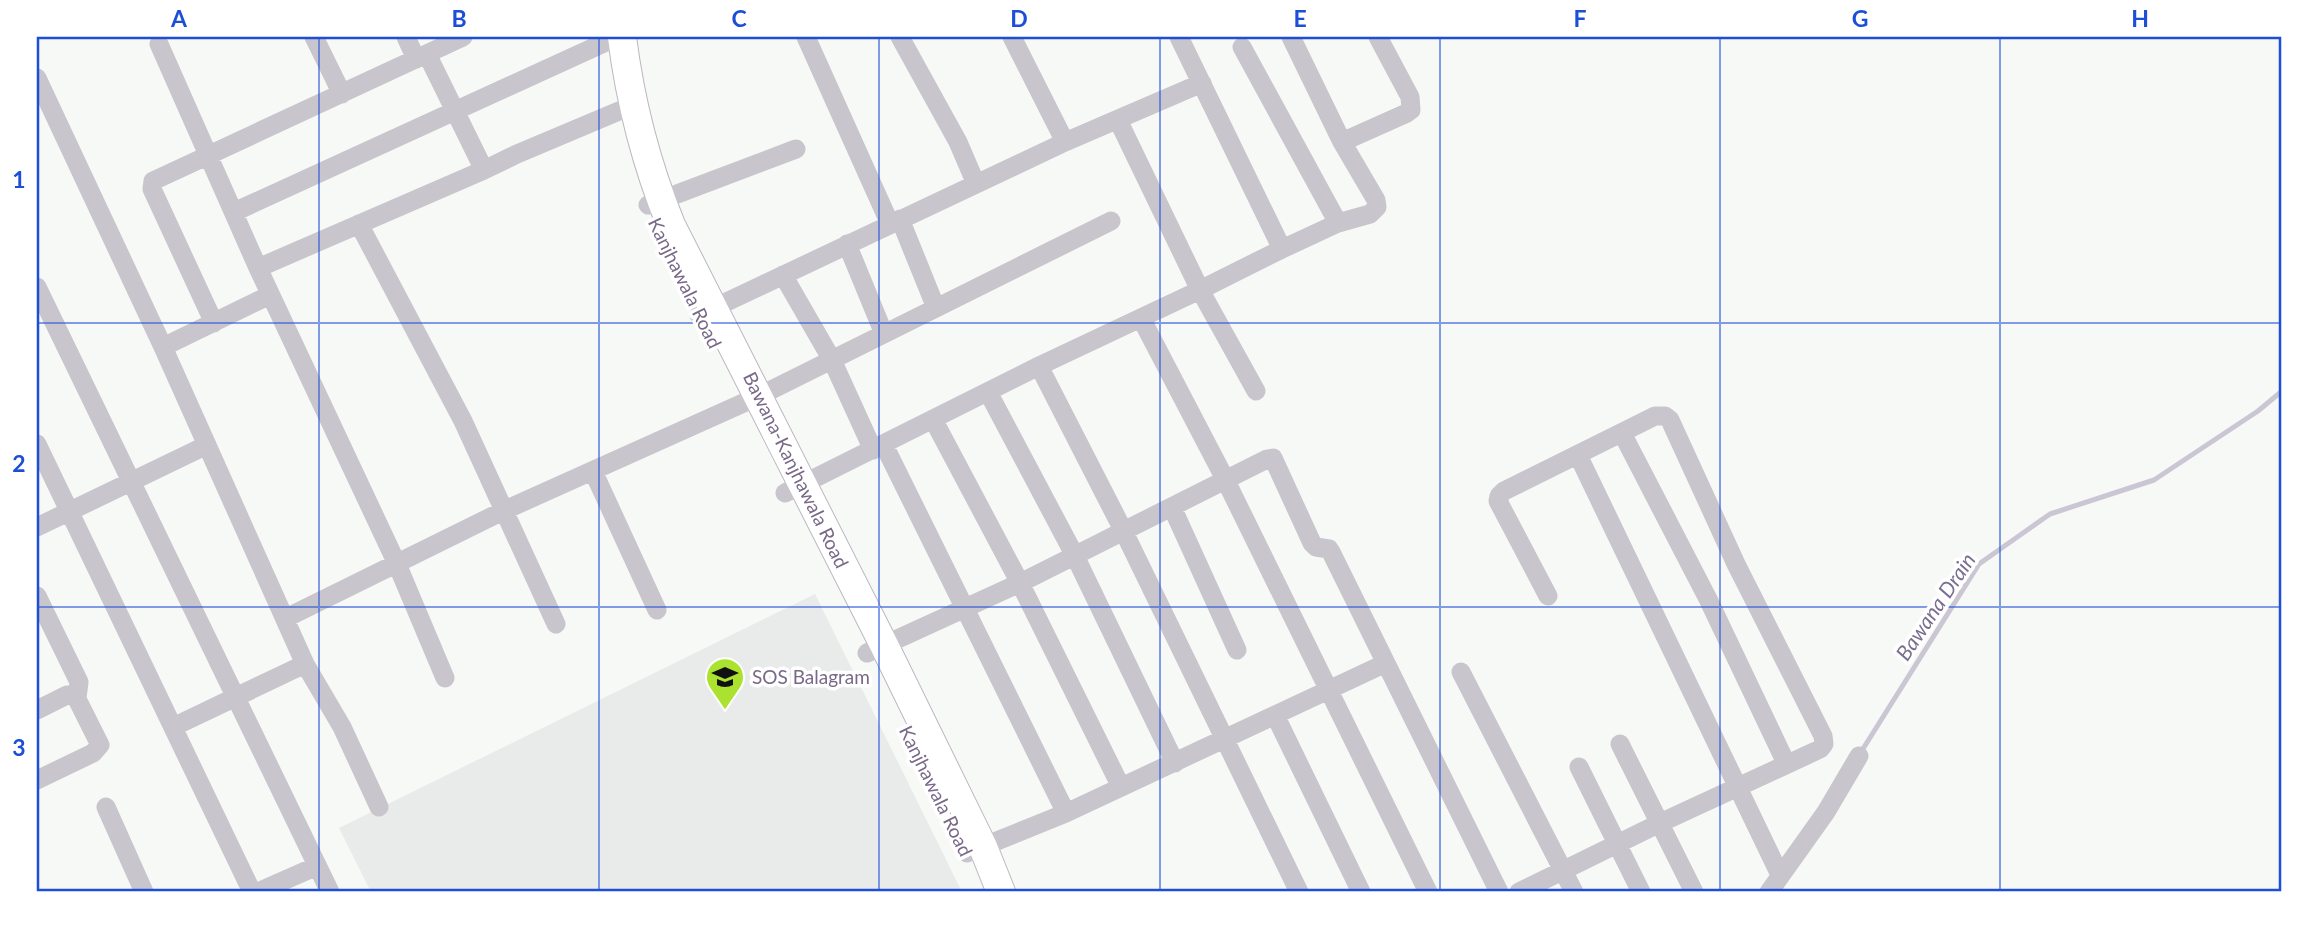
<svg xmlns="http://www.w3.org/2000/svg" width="2319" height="929" viewBox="0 0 2319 929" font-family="Lato,sans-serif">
<rect width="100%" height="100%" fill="#f7f9f7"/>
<!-- built -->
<path fill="#e9eaea" d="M 815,594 L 962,892 L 371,892 L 339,828 Z"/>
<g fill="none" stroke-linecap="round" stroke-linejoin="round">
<!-- stream -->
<path stroke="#cbc6d3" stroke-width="5" d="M 1861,752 L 1979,564 L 2050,514 L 2154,480 L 2258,411 L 2282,391"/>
<defs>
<path id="secondary" d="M 622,37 C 630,100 647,166 671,225 L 884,645 L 983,847 L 1001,892"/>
</defs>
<!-- secondary casing -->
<use href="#secondary" stroke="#bcb7c1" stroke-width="30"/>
<!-- street -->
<path stroke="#c9c5cc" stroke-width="19" d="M 314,37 L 342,94
M 406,37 L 416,59
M 806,37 L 890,224
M 900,37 L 958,142 L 976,184
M 1012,37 L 1065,142
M 1179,37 L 1282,249
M 159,44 L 258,268
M 1242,47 L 1338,223
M 427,54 L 484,170
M 37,78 L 163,347 L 305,664 L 342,727 L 379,807
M 1118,120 L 1200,290 L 1256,391
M 1342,142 L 1407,113 L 1411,110 L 1410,97 L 1378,37
M 648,205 L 796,149
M 234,212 L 608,41
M 900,219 L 936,308
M 359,224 L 463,421 L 556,624
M 847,244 L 884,334
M 783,275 L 832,360 L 873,450
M 37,287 L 330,892
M 699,315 L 1065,142 L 1202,83
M 1141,318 L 1225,479 L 1428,892
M 214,323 L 152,189 L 153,181 L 463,37
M 163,347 L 270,295
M 1039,366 L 1124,532 L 1299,892
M 988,392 L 1075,556 L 1175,763
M 933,419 L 1020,583 L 1121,787
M 1622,433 L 1708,599 L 1786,763
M 37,444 L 252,892
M 884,445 L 1066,813
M 1578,455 L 1780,875
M 593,471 L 657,610
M 785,493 L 1039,366 L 1200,290 L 1282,249 L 1338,223 L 1370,214 L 1377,207 L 1376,200 L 1342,142 L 1291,37
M 1172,507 L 1237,650
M 37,527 L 207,445
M 37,596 L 79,682 L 77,698
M 286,618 L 505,510 L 759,396 L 1111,221
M 867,653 L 1020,583 L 1267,459 L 1273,458 L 1312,543 L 1316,547 L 1329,549 L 1331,552 L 1499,892
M 1461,672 L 1574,892
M 445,678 L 397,564 L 258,268 L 484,170 L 517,154 L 619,111 L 635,107
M 37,710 L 67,695 L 75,695 L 100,745 L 93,753 L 37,780
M 1275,715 L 1361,892
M 173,727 L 305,664
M 1620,744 L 1694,892
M 1579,767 L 1641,892
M 106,807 L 144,892
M 967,853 L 1066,813 L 1386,663
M 258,892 L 317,866
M 1519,892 L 1660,823 L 1820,749 L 1824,744 L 1823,736 L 1736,564 L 1670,420 L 1665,416 L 1655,416 L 1504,491 L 1499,496 L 1498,501 L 1548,596
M 1769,892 L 1826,812 L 1859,756"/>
<!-- secondary -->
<use href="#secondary" stroke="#fff" stroke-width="28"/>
</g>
<!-- grid -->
<path fill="none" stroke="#1d4ed8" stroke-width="2" stroke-opacity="0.55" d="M 319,37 L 319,892M 599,37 L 599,892M 879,37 L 879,892M 1160,37 L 1160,892M 1440,37 L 1440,892M 1720,37 L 1720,892M 2000,37 L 2000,892M 37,323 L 2282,323M 37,607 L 2282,607"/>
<!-- icons -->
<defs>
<symbol id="school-pin" viewBox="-11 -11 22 30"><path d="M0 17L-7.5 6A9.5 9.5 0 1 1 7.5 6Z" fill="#abe22f" stroke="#fff"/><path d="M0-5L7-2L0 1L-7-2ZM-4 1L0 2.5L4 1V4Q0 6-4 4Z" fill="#111"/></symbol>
</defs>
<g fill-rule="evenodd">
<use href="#school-pin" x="703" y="655" width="44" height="60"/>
</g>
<g text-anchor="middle" stroke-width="7" stroke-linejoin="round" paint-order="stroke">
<!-- street labels -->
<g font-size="19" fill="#796988" stroke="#fff">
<text transform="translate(685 283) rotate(64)" y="7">Kanjhawala Road</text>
<text transform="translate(796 470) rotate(64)" y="7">Bawana-Kanjhawala Road</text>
<text transform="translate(936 791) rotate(64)" y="7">Kanjhawala Road</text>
</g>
<!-- poi labels -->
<g font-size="19" fill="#796988" stroke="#fff" text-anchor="start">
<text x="752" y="684">SOS Balagram</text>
</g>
<!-- water labels -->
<g font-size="21" font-style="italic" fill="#7a6f91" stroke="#fff">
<text transform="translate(1936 607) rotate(-56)" y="7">Bawana Drain</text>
</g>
</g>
<!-- border -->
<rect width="2319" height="929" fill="none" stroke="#ffffff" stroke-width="77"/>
<rect x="38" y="38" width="2242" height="852" fill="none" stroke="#1d4ed8" stroke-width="2.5"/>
<g font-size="23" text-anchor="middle" font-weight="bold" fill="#1d4ed8">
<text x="179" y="27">A</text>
<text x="459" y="27">B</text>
<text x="739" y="27">C</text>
<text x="1019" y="27">D</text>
<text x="1300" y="27">E</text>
<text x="1580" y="27">F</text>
<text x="1860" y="27">G</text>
<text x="2140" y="27">H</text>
<text x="19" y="188">1</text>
<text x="19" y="472">2</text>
<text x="19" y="756">3</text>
</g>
</svg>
